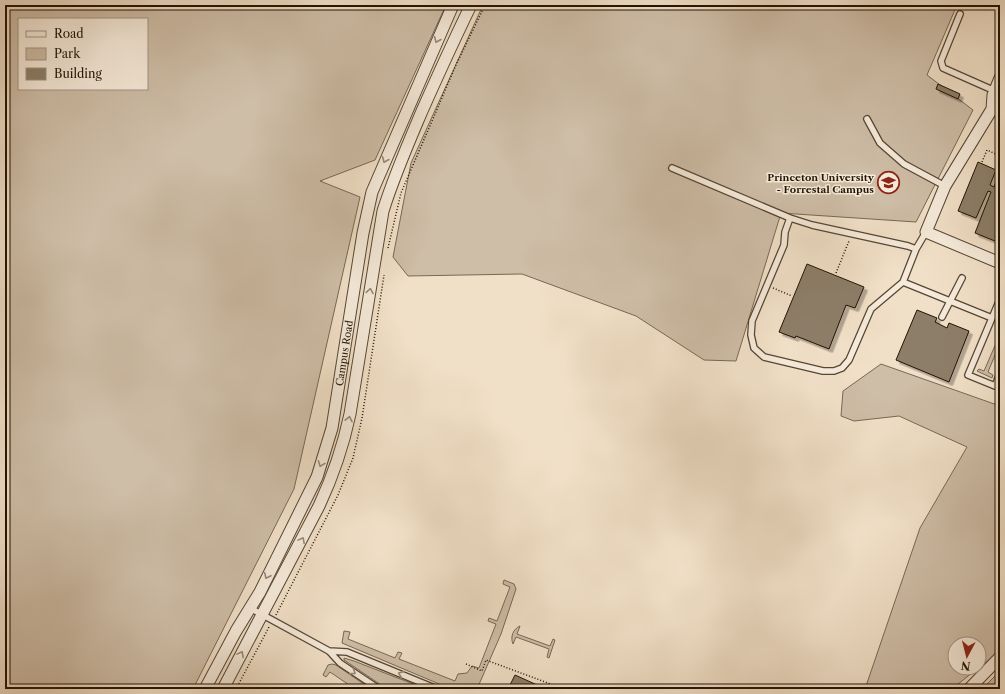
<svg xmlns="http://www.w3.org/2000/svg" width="1005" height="694" viewBox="0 0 1005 694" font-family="'Libre Caslon Text',serif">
<defs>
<filter id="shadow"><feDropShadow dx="3.5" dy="3.5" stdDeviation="0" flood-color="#0004"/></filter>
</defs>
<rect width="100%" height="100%" fill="#f1e0c8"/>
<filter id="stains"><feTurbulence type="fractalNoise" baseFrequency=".005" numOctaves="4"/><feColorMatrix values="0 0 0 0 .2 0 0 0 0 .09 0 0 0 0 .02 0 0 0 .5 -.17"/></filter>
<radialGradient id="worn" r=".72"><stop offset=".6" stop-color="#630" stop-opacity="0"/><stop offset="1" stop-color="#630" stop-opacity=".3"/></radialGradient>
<!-- green -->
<path fill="#cebda7" stroke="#786855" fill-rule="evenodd" d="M 5,5 L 446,5 L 375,160 L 320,181 L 360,197 L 294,489 L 193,689 L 5,689 L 5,522 L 8,515 L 5,513 ZM 19,19 L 147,19 L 147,89 L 19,89 Z
M 483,5 L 957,5 L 927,75 L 973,110 L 916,222 L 781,213 L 736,361 L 704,360 L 636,316 L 522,274 L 408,276 L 393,257 L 411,163 Z
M 1000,334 L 1000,343 L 988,372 L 993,375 L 992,378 L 977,371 L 979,369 L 984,371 Z
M 881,364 L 1000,406 L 1000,651 L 979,668 L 979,644 L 955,644 L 955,668 L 978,668 L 952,689 L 865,689 L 920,528 L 967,447 L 899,416 L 854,421 L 841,416 L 843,391 Z
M 504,580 L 514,584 L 516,589 L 501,634 L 477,689 L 451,689 L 342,643 L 344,631 L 350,632 L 348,639 L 395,658 L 398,652 L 402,653 L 399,659 L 455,681 L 458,674 L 467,673 L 472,666 L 479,668 L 496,624 L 488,621 L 489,618 L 497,621 L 510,587 L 503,584 Z
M 520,626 L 517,634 L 550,646 L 553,639 L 555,640 L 549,658 L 547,657 L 549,649 L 516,637 L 513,644 C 510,637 513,629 520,626 Z
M 344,658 L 354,661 L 426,689 L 387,689 L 344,660 Z
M 332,664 L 336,665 L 371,689 L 355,689 L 330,672 L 326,677 L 323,675 L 328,665 Z
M 1000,671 L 1000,689 L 982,689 Z"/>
<!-- building -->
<path fill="#8d7e69" stroke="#211303" filter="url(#shadow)" d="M 938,84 L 960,94 L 958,99 L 936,89 Z
M 978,162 L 996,170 L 990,185 L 994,187 L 1000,171 L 1000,243 L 975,233 L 991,192 L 988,191 L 976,218 L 958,211 Z
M 807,264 L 864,287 L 855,308 L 846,305 L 829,349 L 796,336 L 795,338 L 779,332 Z
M 917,310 L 937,318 L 935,322 L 947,328 L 949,323 L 969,331 L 949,382 L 896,360 Z
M 515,675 L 546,689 L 508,689 Z"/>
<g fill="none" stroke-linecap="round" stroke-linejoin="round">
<defs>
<path id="lane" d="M 960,14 L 941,61 L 943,68 L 995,91
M 867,119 L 880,143 L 904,164 L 945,186
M 672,168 L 790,218
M 916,249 L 908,246 L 812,225 L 790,218 L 785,232 L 784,245 L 752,321 L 751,335 L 754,348 L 764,357 L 823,371 L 834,371 L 842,368 L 849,360 L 871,309 L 903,282 L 916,249 L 926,232
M 903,282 L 992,318 L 1000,299
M 942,317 L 962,278
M 992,318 L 968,375 L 995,386 L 1000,373
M 250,608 L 329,651 L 340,663 L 379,689
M 329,651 L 347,652 L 437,689"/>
<g id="street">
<path d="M 1000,78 L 993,95 L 992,109 L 945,186 L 926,232 L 1000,263"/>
<path id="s1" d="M 205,689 L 236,631 L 260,592 L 317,477 L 332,428 L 363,233 L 372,192 L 453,5"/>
<path d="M 223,689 L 319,506 C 333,476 343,447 350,414 L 383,211 C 394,176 408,144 422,111 C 438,75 454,40 471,5"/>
<path d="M 969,689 L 1000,657"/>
</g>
</defs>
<!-- lane casing -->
<use href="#lane" stroke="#554634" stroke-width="8"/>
<!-- street casing -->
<use href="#street" stroke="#554634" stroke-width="13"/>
<!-- path -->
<path stroke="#211303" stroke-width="1.5" stroke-dasharray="1 2" stroke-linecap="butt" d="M 982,162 L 987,150 L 1000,156
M 388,248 L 401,193 L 456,65 L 485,5
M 836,273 L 849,241
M 773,288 L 792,296
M 276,615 L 338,495 L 353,458 L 362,418 L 384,275
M 466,664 L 482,671 L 486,660 L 564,689
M 236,689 L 269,627
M 955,689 L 959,685"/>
<!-- lane -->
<use href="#lane" stroke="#f6ebdb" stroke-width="5.5"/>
<!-- street -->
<use href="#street" stroke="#f6ebdb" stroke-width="11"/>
</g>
<!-- one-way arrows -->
<defs><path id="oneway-chevron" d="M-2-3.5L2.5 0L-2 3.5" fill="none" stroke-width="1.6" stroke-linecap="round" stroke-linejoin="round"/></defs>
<g stroke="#968a7a">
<use href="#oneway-chevron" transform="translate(437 40) rotate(113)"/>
<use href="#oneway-chevron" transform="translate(385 160) rotate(113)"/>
<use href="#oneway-chevron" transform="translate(370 291) rotate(-81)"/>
<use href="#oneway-chevron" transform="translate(349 419) rotate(-78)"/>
<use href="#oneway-chevron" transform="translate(321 464) rotate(111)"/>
<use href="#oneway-chevron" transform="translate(302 540) rotate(-62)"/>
<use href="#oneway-chevron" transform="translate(267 576) rotate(115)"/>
<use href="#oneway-chevron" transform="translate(241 654) rotate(-62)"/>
<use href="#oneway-chevron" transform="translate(353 672) rotate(33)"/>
<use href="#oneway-chevron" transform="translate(401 674) rotate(-158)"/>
</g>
<!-- icons -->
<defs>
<symbol id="university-ring" viewBox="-11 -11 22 22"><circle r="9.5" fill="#f6ebdb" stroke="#8f2418" stroke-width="1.5"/><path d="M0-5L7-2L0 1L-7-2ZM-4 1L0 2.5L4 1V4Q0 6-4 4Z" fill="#8f2418"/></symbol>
</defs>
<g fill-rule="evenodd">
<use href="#university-ring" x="876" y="170" width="25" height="25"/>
</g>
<g text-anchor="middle" stroke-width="3" stroke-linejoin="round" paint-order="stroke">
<!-- poi labels -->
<g font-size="10" font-weight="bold" fill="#211303" stroke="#f6ebdb" text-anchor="end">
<text x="874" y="181">Princeton University<tspan x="874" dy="12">- Forrestal Campus</tspan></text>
</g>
<!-- street labels -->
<g font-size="10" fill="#211303" stroke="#f6ebdb">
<text dy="4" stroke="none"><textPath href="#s1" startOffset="367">Campus Road</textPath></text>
</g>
</g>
<!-- margin -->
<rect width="1005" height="694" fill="none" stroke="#f1e0c8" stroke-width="20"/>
<rect x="6" y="6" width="993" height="682" fill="none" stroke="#211303" stroke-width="2"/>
<rect x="10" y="10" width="985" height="674" fill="none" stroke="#211303"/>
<!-- legend -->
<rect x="18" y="18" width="130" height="72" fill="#f6ebdb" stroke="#a19585"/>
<rect x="26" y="31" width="20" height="6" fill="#f6ebdb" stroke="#a19585"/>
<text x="54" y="38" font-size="12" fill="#211303">Road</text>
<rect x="26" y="48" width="20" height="12" fill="#cebda7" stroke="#a19585"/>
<text x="54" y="58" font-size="12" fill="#211303">Park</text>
<rect x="26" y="68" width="20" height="12" fill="#8d7e69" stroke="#a19585"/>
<text x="54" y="78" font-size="12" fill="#211303">Building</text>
<!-- north arrow -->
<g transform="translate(967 656) rotate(187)"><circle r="19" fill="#f6ebdb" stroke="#a19585"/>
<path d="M0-3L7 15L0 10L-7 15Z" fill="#8f2418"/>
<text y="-6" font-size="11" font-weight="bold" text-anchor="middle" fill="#211303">N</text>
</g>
<rect width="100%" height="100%" filter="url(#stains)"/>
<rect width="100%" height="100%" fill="url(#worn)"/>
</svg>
